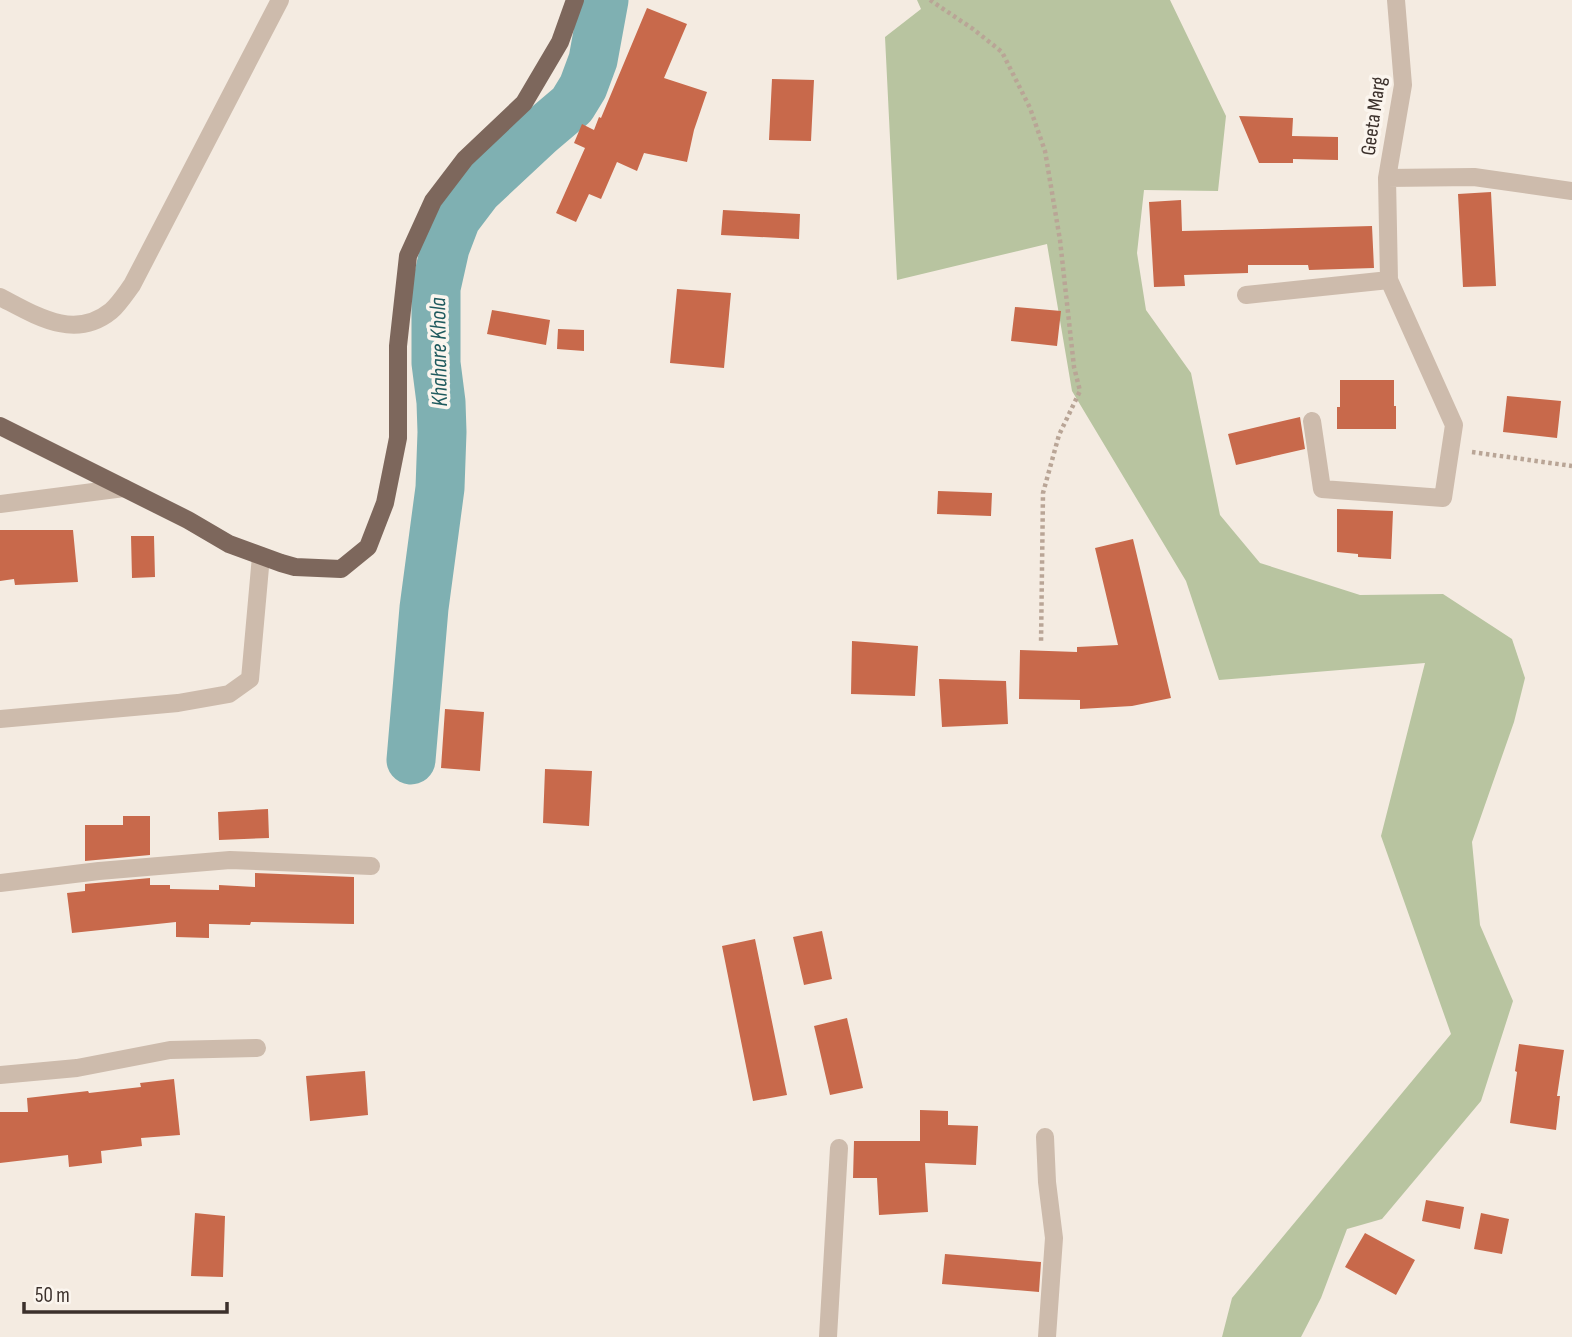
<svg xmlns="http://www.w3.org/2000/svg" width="1572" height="1337" viewBox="0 0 1572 1337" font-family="'Sofia Sans Condensed',sans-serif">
<rect width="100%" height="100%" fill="#f4ebe1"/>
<!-- green -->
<path fill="#b8c4a0" d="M 917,0 L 1170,0 L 1226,116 L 1218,191 L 1144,190 L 1137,253 L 1146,310 L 1191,373 L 1220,515 L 1260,563 L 1360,595 L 1443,594 L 1512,639 L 1525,678 L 1514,722 L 1472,842 L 1480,925 L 1513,1001 L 1481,1101 L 1382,1219 L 1347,1229 L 1321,1298 L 1301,1337 L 1222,1337 L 1232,1298 L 1451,1034 L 1381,836 L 1425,663 L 1219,680 L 1186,581 L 1072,391 L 1047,244 L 897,280 L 885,37 L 921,9 Z"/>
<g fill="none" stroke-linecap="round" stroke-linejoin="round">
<!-- river -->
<path stroke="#7fb0b2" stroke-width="49" d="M 411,760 L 424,608 L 440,488 L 442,432 L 441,402 L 436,363 L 436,288 L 445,248 L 456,219 L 478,190 L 539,133 L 572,105 L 583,87 L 593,60 L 604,0"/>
</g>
<!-- building -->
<path fill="#c8694b" d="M 647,8 L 687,24 L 664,78 L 707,92 L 694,130 L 687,162 L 644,153 L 637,171 L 617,162 L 601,199 L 589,194 L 576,222 L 556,213 L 585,148 L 574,143 L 582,124 L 594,130 L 599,117 L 601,118 Z
M 772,79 L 814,80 L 811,141 L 769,140 Z
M 1239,116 L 1293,118 L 1292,136 L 1338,137 L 1338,160 L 1293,159 L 1293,163 L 1259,163 Z
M 1491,192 L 1496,286 L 1463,287 L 1458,194 Z
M 1181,200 L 1182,231 L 1372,226 L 1374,268 L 1309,270 L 1308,265 L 1248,265 L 1248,273 L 1184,275 L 1185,286 L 1154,287 L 1149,202 Z
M 723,210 L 800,214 L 799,239 L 721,235 Z
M 677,289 L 731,293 L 724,368 L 670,363 Z
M 1015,307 L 1061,311 L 1057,346 L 1011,341 Z
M 492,310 L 550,320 L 546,345 L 487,334 Z
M 558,329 L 584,330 L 584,351 L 557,349 Z
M 1340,380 L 1394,380 L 1394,406 L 1396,406 L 1396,429 L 1337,429 L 1337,407 L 1340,407 Z
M 1507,396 L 1561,401 L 1557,438 L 1503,432 Z
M 1300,417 L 1305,449 L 1236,465 L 1228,434 Z
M 938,491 L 992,493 L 991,516 L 937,514 Z
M 1337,509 L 1393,511 L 1391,559 L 1358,557 L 1358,554 L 1337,552 Z
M 0,530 L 73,530 L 78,582 L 15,585 L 14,579 L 0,581 Z
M 131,536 L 154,536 L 155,577 L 132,578 Z
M 1133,539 L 1171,698 L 1132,706 L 1080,709 L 1080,700 L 1019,699 L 1020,650 L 1077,652 L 1077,647 L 1118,645 L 1095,548 Z
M 852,641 L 918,646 L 915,696 L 851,694 Z
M 939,679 L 1006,681 L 1008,724 L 942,727 Z
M 445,709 L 484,712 L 480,771 L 441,768 Z
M 545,769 L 592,771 L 589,826 L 543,823 Z
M 268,809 L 269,838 L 219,840 L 218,812 Z
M 123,816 L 150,816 L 150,855 L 85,861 L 85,825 L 123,825 Z
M 255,873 L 354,877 L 354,924 L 251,922 L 250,925 L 209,924 L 209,938 L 176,937 L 176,922 L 72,933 L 67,893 L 85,891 L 85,884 L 150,878 L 150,885 L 170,885 L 170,889 L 219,890 L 219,885 L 255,887 Z
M 822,931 L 832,979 L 804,985 L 793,937 Z
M 755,939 L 787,1095 L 753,1101 L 722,946 Z
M 847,1018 L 863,1088 L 830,1095 L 814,1026 Z
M 1519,1044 L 1564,1050 L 1557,1096 L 1560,1096 L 1556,1130 L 1510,1123 L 1517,1072 L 1515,1071 Z
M 365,1071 L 368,1115 L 310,1121 L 306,1076 Z
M 174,1079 L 180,1135 L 141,1138 L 142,1146 L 101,1151 L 102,1163 L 69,1167 L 68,1155 L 0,1163 L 0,1112 L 28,1112 L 27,1098 L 88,1091 L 89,1093 L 141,1087 L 140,1083 Z
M 920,1110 L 948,1111 L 948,1125 L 978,1126 L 976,1165 L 925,1163 L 928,1212 L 879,1215 L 877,1178 L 853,1178 L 854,1141 L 920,1141 Z
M 1426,1200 L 1464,1207 L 1460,1229 L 1422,1221 Z
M 195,1213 L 225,1216 L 223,1277 L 191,1276 Z
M 1481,1213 L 1509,1219 L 1502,1254 L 1474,1249 Z
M 1365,1233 L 1415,1260 L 1396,1295 L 1345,1267 Z
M 945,1254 L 1041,1262 L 1039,1292 L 942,1284 Z"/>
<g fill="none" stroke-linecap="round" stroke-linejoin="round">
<!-- path -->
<path stroke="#b9a596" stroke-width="4.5" stroke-dasharray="3.5 3.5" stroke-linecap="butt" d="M 930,0 L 973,29 L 1002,52 L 1030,108 L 1045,151 L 1060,240 L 1074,367 L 1080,391 L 1059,435 L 1043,493 L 1041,644
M 1472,452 L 1572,466"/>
<!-- minor -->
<path stroke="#cdbbac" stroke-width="18" d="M 1396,0 L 1403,85 L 1387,178 L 1474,177 L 1572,191
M 1246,295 L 1389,280
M 0,297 C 35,315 74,341 111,311 C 119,304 126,293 132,285 L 280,0
M 1312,421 L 1322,489 L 1443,498 L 1454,425 L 1389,280 L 1387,178
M 0,504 L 124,488
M 0,719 L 178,703 L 229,694 L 250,679 L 261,556
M 0,883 L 99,871 L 230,860 L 371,866
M 0,1075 L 77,1068 L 170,1050 L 257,1048
M 1045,1137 L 1047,1182 L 1054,1238 L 1047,1337
M 828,1337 L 839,1148"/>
<!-- major -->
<path stroke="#7d675c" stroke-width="18" d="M 0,426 L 188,520 L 229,544 L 281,563 L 295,567 L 341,569 L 368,547 L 385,503 L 398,438 L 398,346 L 408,256 L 433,201 L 465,159 L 524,103 L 560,42 L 575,0"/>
</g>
<g text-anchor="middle" stroke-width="7" stroke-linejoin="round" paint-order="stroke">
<!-- street labels -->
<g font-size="21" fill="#3b302b" stroke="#fbf5ee">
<text transform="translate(1373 116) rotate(-82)" y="7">Geeta Marg</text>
</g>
<!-- water labels -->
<g font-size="23" font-style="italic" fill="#1f5a5e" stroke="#fbf5ee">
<text transform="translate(438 352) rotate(-91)" y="8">Khahare Khola</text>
</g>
</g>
<!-- scale -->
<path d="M24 1302v10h203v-10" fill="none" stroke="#3b302b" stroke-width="3.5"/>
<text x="35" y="1302" font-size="21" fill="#3b302b" stroke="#fbf5ee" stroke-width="5" paint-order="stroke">50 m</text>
</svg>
